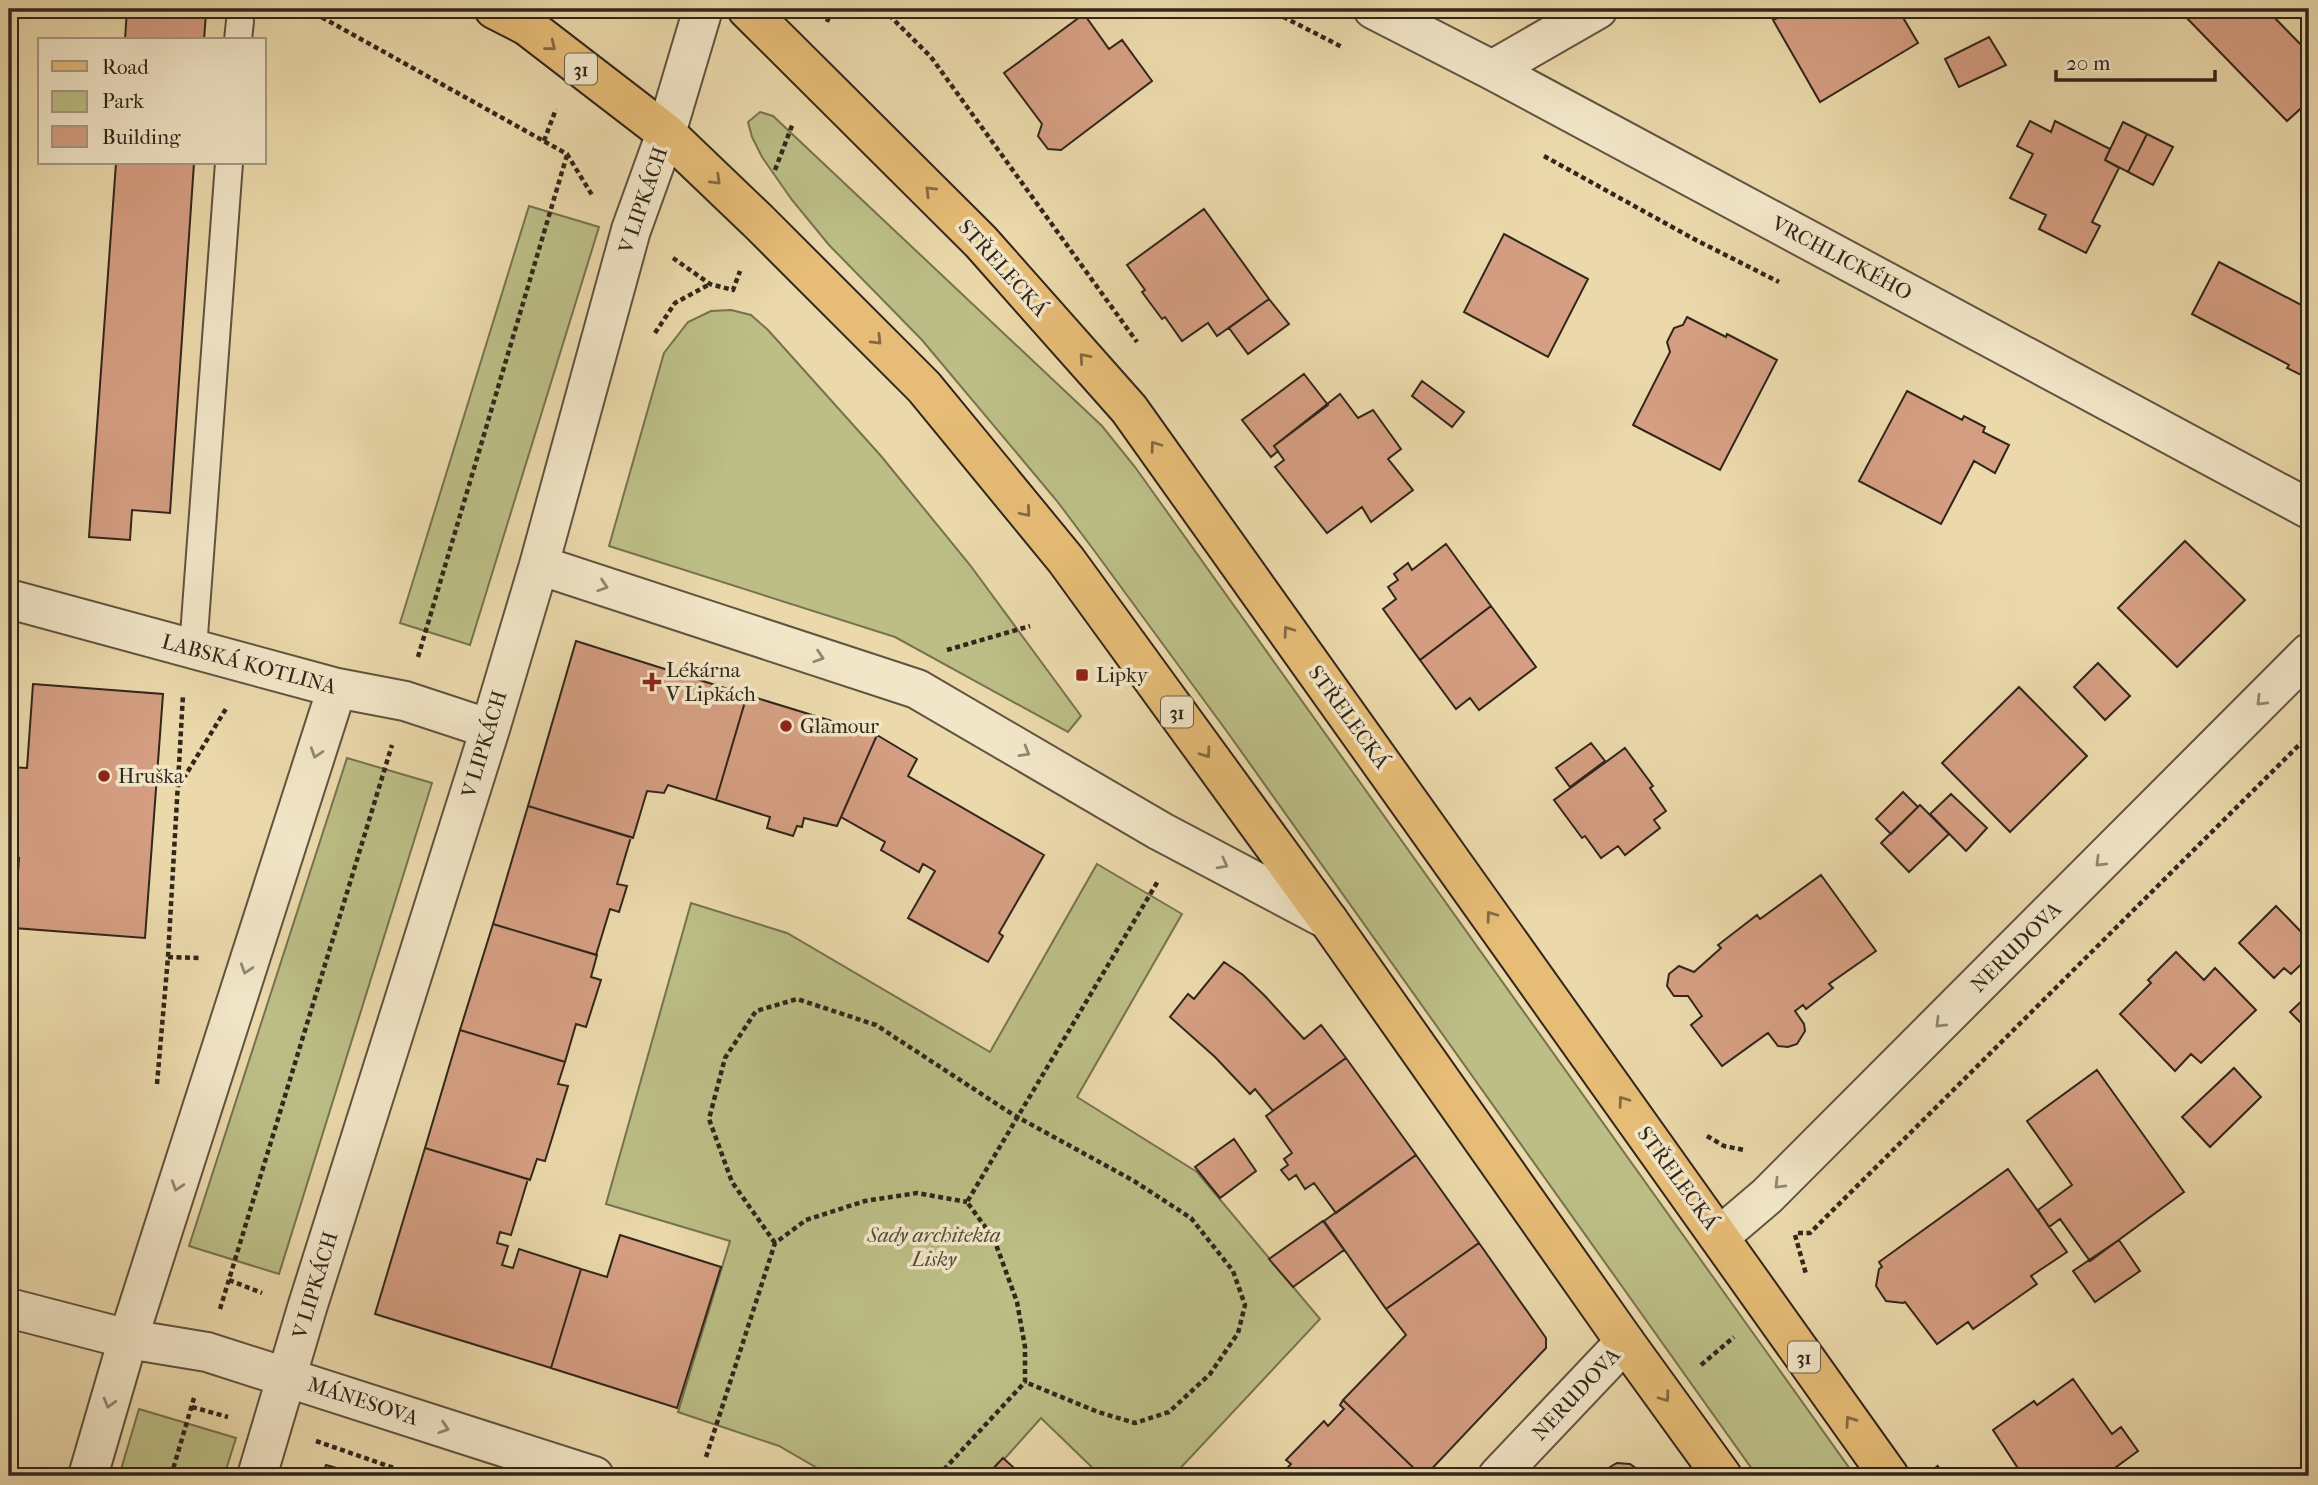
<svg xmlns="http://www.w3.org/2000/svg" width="2318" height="1485" viewBox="0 0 2318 1485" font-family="'IM FELL French Canon',serif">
<rect width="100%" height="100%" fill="#ebd9ab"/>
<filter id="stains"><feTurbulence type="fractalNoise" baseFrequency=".00286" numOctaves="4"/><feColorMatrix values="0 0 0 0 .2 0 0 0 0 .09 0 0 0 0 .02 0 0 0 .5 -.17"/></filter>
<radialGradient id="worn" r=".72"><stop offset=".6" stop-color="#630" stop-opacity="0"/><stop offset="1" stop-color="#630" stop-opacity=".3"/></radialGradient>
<!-- green -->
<path fill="#bcbe86" stroke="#767250" stroke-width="2" d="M 760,112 L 773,116 L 1102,426 L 1135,467 L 1855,1476 L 1757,1476 L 1228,733 L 1096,553 L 1057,501 L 922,340 L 829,245 L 792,200 L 762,157 L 752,137 L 748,122 Z
M 529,206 L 599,227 L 470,645 L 400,623 Z
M 731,310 L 751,315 L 768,330 L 881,456 L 970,565 L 1081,716 L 1068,732 L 895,637 L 609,546 L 664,353 L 688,322 L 711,311 Z
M 347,758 L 432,783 L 279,1274 L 189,1246 Z
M 1097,864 L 1182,914 L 1077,1097 L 1197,1172 L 1320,1319 L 1173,1476 L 1101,1476 L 1041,1418 L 989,1476 L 831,1476 L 779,1446 L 678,1412 L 730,1241 L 606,1204 L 691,903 L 787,933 L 990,1052 Z
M 139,1409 L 236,1438 L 224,1476 L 119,1476 Z"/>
<!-- building -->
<path fill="#d59e82" stroke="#31261b" stroke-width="2" d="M 127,9 L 168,9 L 168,11 L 206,13 L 204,40 L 125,40 Z
M 1780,9 L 1898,9 L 1918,43 L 1820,102 L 1773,20 L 1784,15 Z
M 2178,9 L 2266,9 L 2309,53 L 2309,101 L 2287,121 Z
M 1084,14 L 1109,49 L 1122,40 L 1152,81 L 1061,150 L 1048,149 L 1038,136 L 1042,124 L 1004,73 Z
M 1989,37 L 2006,65 L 1959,87 L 1945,59 Z
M 2030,121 L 2051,132 L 2055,121 L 2110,149 L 2105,160 L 2119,168 L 2092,222 L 2100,226 L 2086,253 L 2039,229 L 2046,215 L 2010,198 L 2033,154 L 2017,146 Z
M 2123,122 L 2147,134 L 2128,172 L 2105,160 Z
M 2147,134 L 2173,147 L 2153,185 L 2128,172 Z
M 116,163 L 194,163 L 170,513 L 132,510 L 130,540 L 89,537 Z
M 1204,209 L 1269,299 L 1217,336 L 1208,323 L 1182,341 L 1165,317 L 1162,319 L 1142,292 L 1145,290 L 1127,265 Z
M 1504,234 L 1588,279 L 1548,357 L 1464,312 Z
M 2219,262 L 2309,309 L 2309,379 L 2287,368 L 2289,365 L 2192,314 Z
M 1269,299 L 1289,324 L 1248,354 L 1229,328 Z
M 1687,317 L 1726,337 L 1727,334 L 1777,360 L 1720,470 L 1633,425 L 1670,352 L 1667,342 L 1674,328 L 1683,325 Z
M 1304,374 L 1328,405 L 1274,446 L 1278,451 L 1271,457 L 1242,420 Z
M 1422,381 L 1464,412 L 1452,427 L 1412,396 Z
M 1907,391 L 1962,420 L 1964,416 L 1985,427 L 1983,432 L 2009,445 L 1995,473 L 1974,461 L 1941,524 L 1859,481 Z
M 1340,394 L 1358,418 L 1373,410 L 1401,449 L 1388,459 L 1413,490 L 1371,522 L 1362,507 L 1327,533 L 1275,467 L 1284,460 L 1274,446 Z
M 2185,541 L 2245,600 L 2177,667 L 2118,608 Z
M 1446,544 L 1491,606 L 1420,660 L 1383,609 L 1396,599 L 1388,587 L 1398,580 L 1394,574 L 1408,563 L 1412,570 Z
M 1491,606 L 1536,667 L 1479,710 L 1470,698 L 1456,709 L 1420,660 Z
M 576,641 L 747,695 L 716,800 L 668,785 L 664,793 L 647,791 L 633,838 L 528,806 Z
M 2098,663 L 2130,696 L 2105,720 L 2074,687 Z
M 33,684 L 163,694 L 145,938 L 14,928 L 19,858 L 9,857 L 9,767 L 27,768 Z
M 2019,687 L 2087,756 L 2010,832 L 1942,763 Z
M 747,695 L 877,735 L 837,826 L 804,818 L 802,827 L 797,826 L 793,836 L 767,828 L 770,817 L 716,800 Z
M 877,735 L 917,759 L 908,776 L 1044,855 L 999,933 L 1003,936 L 988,962 L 908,918 L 935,871 L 923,864 L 919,872 L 881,850 L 885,842 L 841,817 Z
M 1591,743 L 1605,761 L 1570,787 L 1556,768 Z
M 1625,748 L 1653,786 L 1650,788 L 1666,811 L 1654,820 L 1660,828 L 1625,855 L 1618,846 L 1601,858 L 1585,836 L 1582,838 L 1554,800 Z
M 1903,792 L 1918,807 L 1891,834 L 1876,819 Z
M 1951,794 L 1987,828 L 1966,851 L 1930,814 Z
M 1920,805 L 1949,834 L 1909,872 L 1881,843 Z
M 528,806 L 631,837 L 617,884 L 627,886 L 619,912 L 610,909 L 596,955 L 493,924 Z
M 1821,875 L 1876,951 L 1829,984 L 1833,988 L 1806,1009 L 1803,1005 L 1795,1011 L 1804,1024 L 1805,1031 L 1797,1044 L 1788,1047 L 1778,1046 L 1768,1033 L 1722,1066 L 1691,1025 L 1702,1016 L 1688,996 L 1674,996 L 1667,986 L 1669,974 L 1679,966 L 1694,972 L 1721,948 L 1718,945 L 1757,915 L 1760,919 Z
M 2276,906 L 2309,940 L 2309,957 L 2291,974 L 2284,968 L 2274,978 L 2239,943 Z
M 493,924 L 597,955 L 591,977 L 601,980 L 586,1027 L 576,1024 L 565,1062 L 460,1030 Z
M 2176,952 L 2204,980 L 2215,968 L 2256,1010 L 2201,1063 L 2191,1054 L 2175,1071 L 2120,1014 L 2151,983 L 2148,980 Z
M 1224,962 L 1243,975 L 1265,996 L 1304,1039 L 1321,1025 L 1346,1058 L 1273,1111 L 1255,1089 L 1250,1094 L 1215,1057 L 1170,1017 L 1188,994 L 1194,999 Z
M 2309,994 L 2309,1031 L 2290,1012 Z
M 460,1030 L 565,1062 L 558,1084 L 568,1086 L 545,1161 L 537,1159 L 530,1180 L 425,1148 Z
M 1346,1058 L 1416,1155 L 1336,1213 L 1314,1183 L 1305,1189 L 1296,1175 L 1289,1180 L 1281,1170 L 1288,1165 L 1284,1159 L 1292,1153 L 1266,1116 Z
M 2234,1068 L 2261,1097 L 2210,1147 L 2182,1117 Z
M 2097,1070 L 2184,1192 L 2090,1261 L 2060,1219 L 2049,1227 L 2038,1210 L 2072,1185 L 2027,1121 Z
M 1234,1139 L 1256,1171 L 1220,1198 L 1195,1167 Z
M 425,1148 L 528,1179 L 511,1235 L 500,1232 L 497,1243 L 508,1246 L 502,1265 L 513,1268 L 519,1249 L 581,1269 L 551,1368 L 375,1314 Z
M 1416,1155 L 1479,1243 L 1386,1309 L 1324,1221 Z
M 2008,1169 L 2067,1252 L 2031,1276 L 2037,1284 L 1973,1329 L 1968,1322 L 1937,1344 L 1905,1302 L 1903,1303 L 1886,1301 L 1876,1286 L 1879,1269 L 1882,1267 L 1879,1262 Z
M 1323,1221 L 1344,1250 L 1293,1287 L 1269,1259 Z
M 620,1235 L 721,1267 L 677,1408 L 551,1368 L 581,1269 L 607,1277 Z
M 2119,1240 L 2140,1271 L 2095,1302 L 2073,1271 Z
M 1479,1243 L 1546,1338 L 1546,1348 L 1425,1476 L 1422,1476 L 1343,1400 L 1406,1335 L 1386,1309 Z
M 2073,1379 L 2112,1434 L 2121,1427 L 2138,1451 L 2108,1473 L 2110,1476 L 2023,1476 L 1993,1430 L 2034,1401 L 2037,1405 Z
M 1343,1400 L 1422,1476 L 1280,1476 L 1291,1464 L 1286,1460 L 1324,1421 L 1328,1426 L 1344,1409 L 1340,1405 Z
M 1003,1458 L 1023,1476 L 986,1476 Z
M 1617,1463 L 1630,1464 L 1647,1476 L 1601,1476 L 1610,1467 Z
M 326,1465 L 365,1476 L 322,1476 Z"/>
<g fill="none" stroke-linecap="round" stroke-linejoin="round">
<defs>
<path id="service" d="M 238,40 L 240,21
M 193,649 L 229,163"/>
<path id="minor" d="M 1373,9 L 1492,70 L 2309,509
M 1492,70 L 1598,9
M 539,565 L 917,689 L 1160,831 L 1328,920
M 9,599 L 337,688 L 405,701 L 490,729
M 1720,1236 L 1767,1196 L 2309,653
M 9,1308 L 128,1339 L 207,1352 L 594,1476
M 88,1476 L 128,1339 L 337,688
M 257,1476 L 307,1308 L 490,729 L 539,565 L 631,230 L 666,133 L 703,9
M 1498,1476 L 1625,1342"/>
<path id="primary" d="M 494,9 L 527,26 L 666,133 L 758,221 L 924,387 L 1066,560 L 1328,920 L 1625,1342 L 1722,1476
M 747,9 L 981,242 L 1129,409 L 1889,1476"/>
</defs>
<!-- service casing -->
<use href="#service" stroke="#60533f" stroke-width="30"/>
<!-- minor casing -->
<use href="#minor" stroke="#60533f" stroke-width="42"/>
<!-- primary casing -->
<use href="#primary" stroke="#31261b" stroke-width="42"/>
<!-- path -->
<path stroke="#31261b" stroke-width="4.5" stroke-dasharray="5 3.5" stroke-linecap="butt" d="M 307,9 L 567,154 L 592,195
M 883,9 L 931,57 L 1137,342
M 1268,9 L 1342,47
M 827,22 L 832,9
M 544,141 L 556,109
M 1544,156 L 1692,238 L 1779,282
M 775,170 L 793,123
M 673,258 L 710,284 L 733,290 L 740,271
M 655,333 L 675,303 L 710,284
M 947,650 L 1030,626
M 418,657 L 567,155
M 179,786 L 227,707
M 168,957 L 202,958
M 157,1084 L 168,957 L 183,695
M 1707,1136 L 1724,1146 L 1744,1150
M 1798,1233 L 1810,1233 L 2309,735
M 1795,1235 L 1806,1274
M 775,1243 L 732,1182 L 709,1119 L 725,1058 L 756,1011 L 797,999 L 876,1025 L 1012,1114 L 1134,1181 L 1191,1218 L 1233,1271 L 1245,1305 L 1238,1333 L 1210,1374 L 1169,1412 L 1135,1423 L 1098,1412 L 1025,1382
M 229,1280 L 262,1293
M 220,1309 L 392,745
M 1701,1365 L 1734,1337
M 192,1407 L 228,1417
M 316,1441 L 417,1476
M 706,1457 L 775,1243 L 806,1220 L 865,1201 L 917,1193 L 967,1202
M 1936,1466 L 1944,1476
M 171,1476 L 194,1398
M 938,1476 L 1025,1382 L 1025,1347 L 1017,1302 L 994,1239 L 967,1202 L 1158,881"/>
<!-- service -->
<use href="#service" stroke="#f2e6c8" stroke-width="26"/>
<!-- minor -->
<use href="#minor" stroke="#f2e6c8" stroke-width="38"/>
<!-- primary -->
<use href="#primary" stroke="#e6bc76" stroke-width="38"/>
</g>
<!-- one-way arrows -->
<defs><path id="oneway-chevron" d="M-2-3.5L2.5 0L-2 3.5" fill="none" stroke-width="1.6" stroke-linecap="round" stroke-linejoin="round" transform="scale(1.75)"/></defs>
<g stroke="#826a44">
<use href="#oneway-chevron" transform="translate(551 46) rotate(39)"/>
<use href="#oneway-chevron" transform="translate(716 180) rotate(44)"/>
<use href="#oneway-chevron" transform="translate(930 191) rotate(-135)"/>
<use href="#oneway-chevron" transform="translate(877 340) rotate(45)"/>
<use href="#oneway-chevron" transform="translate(1084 358) rotate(-131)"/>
<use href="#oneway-chevron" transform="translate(1155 446) rotate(-126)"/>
<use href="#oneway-chevron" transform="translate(1026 512) rotate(50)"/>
<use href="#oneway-chevron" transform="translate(1288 631) rotate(-126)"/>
<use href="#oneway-chevron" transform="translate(1206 753) rotate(54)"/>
<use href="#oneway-chevron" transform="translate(1491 916) rotate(-126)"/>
<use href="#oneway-chevron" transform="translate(1623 1101) rotate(-126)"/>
<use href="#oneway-chevron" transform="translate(1665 1397) rotate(54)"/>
<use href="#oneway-chevron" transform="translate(1850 1421) rotate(-125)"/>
</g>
<g stroke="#928672">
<use href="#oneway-chevron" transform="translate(603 586) rotate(18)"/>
<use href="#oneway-chevron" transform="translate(819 657) rotate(18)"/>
<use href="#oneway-chevron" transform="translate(2261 701) rotate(135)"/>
<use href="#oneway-chevron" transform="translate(1025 752) rotate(30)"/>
<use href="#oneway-chevron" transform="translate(316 753) rotate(108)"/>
<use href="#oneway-chevron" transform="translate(2100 862) rotate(135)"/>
<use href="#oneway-chevron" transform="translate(1223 864) rotate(28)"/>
<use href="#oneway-chevron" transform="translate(246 969) rotate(108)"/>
<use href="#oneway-chevron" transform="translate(1940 1023) rotate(135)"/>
<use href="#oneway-chevron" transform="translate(1779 1184) rotate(135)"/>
<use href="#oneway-chevron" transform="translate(177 1186) rotate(108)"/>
<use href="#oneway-chevron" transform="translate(109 1403) rotate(106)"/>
<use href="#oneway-chevron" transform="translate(444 1428) rotate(18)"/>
</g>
<!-- markers -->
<g fill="#8f2418" stroke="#f2e6c8" stroke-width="2.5">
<rect x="1075" y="668" width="14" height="14" rx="3.5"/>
<path d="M648.5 671.5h7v7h7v7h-7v7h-7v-7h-7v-7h7z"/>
<circle cx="786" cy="726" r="7"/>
<circle cx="104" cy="776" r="7"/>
</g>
<g text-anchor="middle" stroke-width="7" stroke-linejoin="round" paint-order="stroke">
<!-- shield labels -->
<g fill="#f2e6c8" stroke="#6b604f" stroke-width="2">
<rect x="565" y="53.5" width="32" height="31" rx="5"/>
<rect x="1161" y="696.5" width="32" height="31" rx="5"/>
<rect x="1788" y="1341.5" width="32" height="31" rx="5"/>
</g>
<g font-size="19" font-weight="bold" fill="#31261b">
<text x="581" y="76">31</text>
<text x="1177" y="719">31</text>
<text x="1804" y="1364">31</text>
</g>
<!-- street labels -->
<g font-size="21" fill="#31261b" stroke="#f2e6c8">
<text transform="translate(643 200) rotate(-71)" y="7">V LIPKÁCH</text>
<text transform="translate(1842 258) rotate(28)" y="7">VRCHLICKÉHO</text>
<text transform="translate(1003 268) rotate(48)" y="7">STŘELECKÁ</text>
<text transform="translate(249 664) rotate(15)" y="7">LABSKÁ KOTLINA</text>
<text transform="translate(1349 717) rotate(54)" y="7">STŘELECKÁ</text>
<text transform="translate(484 744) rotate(-73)" y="7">V LIPKÁCH</text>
<text transform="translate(2016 947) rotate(-45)" y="7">NERUDOVA</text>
<text transform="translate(1678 1178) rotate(54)" y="7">STŘELECKÁ</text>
<text transform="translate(315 1285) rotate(-73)" y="7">V LIPKÁCH</text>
<text transform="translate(1576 1394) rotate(-47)" y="7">NERUDOVA</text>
<text transform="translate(363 1401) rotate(18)" y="7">MÁNESOVA</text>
</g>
<!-- poi labels -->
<g font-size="21" fill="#31261b" stroke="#f2e6c8" text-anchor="start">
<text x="666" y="677">Lékárna<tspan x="666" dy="24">V Lipkách</tspan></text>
<text x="1096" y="682">Lipky</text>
<text x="800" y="733">Glamour</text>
<text x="118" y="783">Hruška</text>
</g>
<!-- park labels -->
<g font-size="21" font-style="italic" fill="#544c36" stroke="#f2e6c8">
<text x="934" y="1242">Sady architekta<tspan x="934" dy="24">Lisky</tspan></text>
</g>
</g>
<!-- margin -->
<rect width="2318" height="1485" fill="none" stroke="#ebd9ab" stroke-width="35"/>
<rect x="10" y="10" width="2297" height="1464" fill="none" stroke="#31261b" stroke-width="3.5"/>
<rect x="18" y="18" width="2283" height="1450" fill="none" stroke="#31261b" stroke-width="2"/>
<!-- legend -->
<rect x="38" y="38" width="228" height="126" fill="#f2e6c8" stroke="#a59983" stroke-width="2"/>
<rect x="52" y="61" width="35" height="10" fill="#e6bc76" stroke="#a59983" stroke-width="2"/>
<text x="102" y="74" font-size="21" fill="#31261b">Road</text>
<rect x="52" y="91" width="35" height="21" fill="#bcbe86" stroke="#a59983" stroke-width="2"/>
<text x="102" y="108" font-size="21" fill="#31261b">Park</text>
<rect x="52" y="126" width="35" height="21" fill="#d59e82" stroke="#a59983" stroke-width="2"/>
<text x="102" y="144" font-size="21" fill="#31261b">Building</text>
<!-- scale -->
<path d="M2056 70v10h159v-10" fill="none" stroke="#31261b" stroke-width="3.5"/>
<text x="2066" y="70" font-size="21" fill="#31261b" stroke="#f2e6c8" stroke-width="5" paint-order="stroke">20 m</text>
<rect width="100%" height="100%" filter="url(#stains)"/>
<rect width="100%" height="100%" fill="url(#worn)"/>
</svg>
